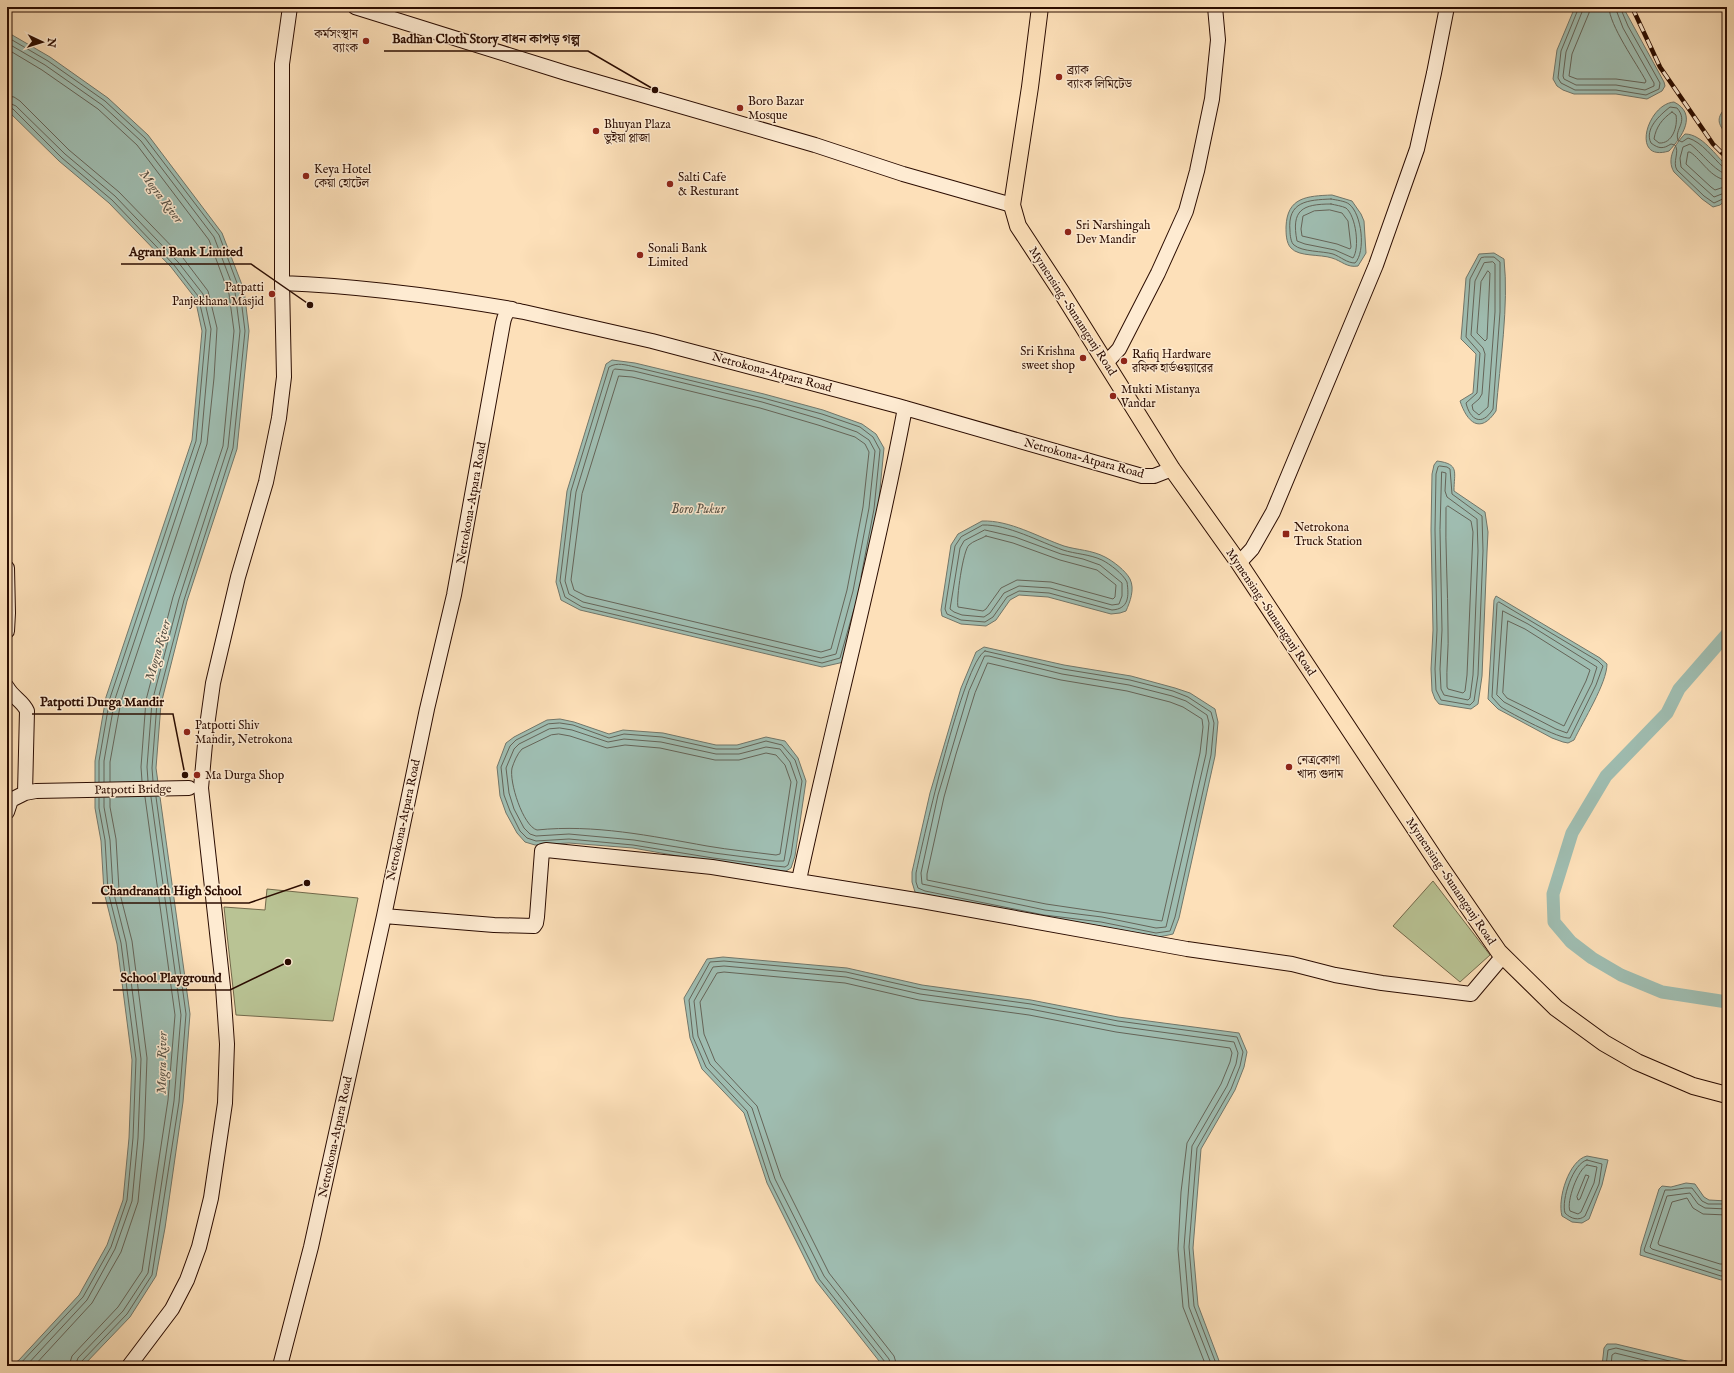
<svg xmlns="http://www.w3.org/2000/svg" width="1734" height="1373" viewBox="0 0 1734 1373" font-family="'IM FELL English','Noto Serif Bengali',serif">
<rect width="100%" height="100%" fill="#fde0b9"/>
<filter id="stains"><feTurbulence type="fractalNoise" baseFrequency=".005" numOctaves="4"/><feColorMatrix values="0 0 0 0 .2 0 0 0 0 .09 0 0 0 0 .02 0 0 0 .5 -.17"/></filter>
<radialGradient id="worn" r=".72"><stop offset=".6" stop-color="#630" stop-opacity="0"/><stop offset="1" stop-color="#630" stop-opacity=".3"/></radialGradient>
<!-- green -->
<path fill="#b9c394" stroke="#72684a" d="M 1433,881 L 1490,955 L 1460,982 L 1393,926 Z
M 267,889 L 358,898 L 333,1021 L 236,1015 L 224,907 L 265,910 Z"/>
<!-- water -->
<path fill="#9fbdb1" stroke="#71766a" d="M 1575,7 L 1623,7 L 1664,82 L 1665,86 L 1662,91 L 1647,99 L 1616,94 L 1574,94 L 1563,90 L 1557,86 L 1553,79 L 1557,50 Z
M 7,32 L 50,57 L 108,98 L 148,135 L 222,233 L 244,290 L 249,331 L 237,449 L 187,601 L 161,704 L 156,768 L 190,1014 L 183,1102 L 165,1228 L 156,1276 L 130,1317 L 83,1366 L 11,1366 L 19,1360 L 79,1295 L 107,1245 L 123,1200 L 129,1138 L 132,1060 L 117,944 L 104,892 L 101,841 L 95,808 L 95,761 L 106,697 L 192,440 L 202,331 L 195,298 L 171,267 L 109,203 L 59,161 L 7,110 Z
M 1674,102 C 1698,114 1682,137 1669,151 C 1630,163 1647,104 1674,102 Z
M 1727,106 L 1727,135 C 1717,123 1716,118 1727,106 Z
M 1685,134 C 1702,134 1716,156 1727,166 L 1727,199 L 1720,205 L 1713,207 L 1702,199 L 1674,172 C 1666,159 1675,144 1685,134 Z
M 1332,195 L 1352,201 L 1361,214 L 1364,221 L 1366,253 L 1358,266 C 1347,268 1342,261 1332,258 C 1320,254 1299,257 1291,248 C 1286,243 1286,233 1286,227 C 1287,197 1307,196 1332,195 Z
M 1494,253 L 1504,259 C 1509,305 1500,363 1496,411 C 1480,435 1467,422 1460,401 L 1473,393 L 1476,354 L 1461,339 L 1466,278 L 1479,254 Z
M 612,360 L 635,363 L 764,394 L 823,410 L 862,424 L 876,434 L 884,448 L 878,510 L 844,662 L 822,667 L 580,610 L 561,600 L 556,582 L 567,491 L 606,364 Z
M 1437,461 C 1460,464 1454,472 1454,491 L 1485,512 L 1488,532 L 1487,552 L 1482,676 L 1478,704 L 1471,709 L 1439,704 L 1435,699 L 1432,691 L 1431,669 L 1433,630 L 1431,530 L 1432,474 L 1434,465 Z
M 982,521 C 1010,520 1038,537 1064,546 C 1077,550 1092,550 1105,557 C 1113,561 1126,571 1130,579 C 1135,589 1130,602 1126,611 L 1120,613 L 1111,614 L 1048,597 L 1019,595 L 1010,600 L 996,620 L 986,626 L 961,624 L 942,616 L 941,610 L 951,545 L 958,534 Z
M 1496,596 L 1600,658 L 1607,664 C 1607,683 1583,721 1574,740 L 1568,743 L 1563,742 L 1552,738 L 1498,709 L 1488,699 L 1494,600 Z
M 984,647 L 1064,665 L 1131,676 L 1175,688 L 1190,693 L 1215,709 L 1218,722 L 1215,756 L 1179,918 L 1173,934 L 1159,937 L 924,895 L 915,892 L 912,882 L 912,872 L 930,793 L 961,688 L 976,652 Z
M 560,719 L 574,722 L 609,734 L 623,730 L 663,733 L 716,745 L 737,745 L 766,737 L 785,741 L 798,758 L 806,781 L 795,856 L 791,868 L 786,871 L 775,870 L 712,862 L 633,848 L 569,843 L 535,845 L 525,842 L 517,833 L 506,813 L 500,796 L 497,767 L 506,743 L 514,737 L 547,720 Z
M 723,957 L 847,968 L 922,985 L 1031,1000 L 1118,1017 L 1239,1033 L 1247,1052 L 1244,1067 L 1235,1090 L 1201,1149 L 1193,1248 L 1198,1305 L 1221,1366 L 883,1366 L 816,1281 L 767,1183 L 744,1113 L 702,1069 L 690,1038 L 684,998 L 707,959 Z
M 1587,1156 L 1608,1160 L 1602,1185 L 1589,1219 L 1582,1223 L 1572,1222 L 1562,1216 C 1557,1199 1569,1160 1587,1156 Z
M 1686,1183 L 1695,1184 L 1704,1197 L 1709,1200 L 1727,1201 L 1727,1278 L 1721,1280 L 1640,1255 L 1641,1247 L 1659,1189 L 1662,1186 L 1671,1187 Z
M 1607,1344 L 1616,1344 L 1707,1366 L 1602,1366 L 1604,1348 Z"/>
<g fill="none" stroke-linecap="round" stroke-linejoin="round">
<!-- shore -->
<path stroke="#656458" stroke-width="1" d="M 1579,7 L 1561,51 L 1558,78 L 1561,83 L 1575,90 L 1616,90 L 1646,95 L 1659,89 L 1660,83 L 1628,26 L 1620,7
M 1584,7 L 1566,52 L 1563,76 L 1564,79 L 1576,85 L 1616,85 L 1645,90 L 1654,86 L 1654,83 L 1623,28 L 1615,7
M 1590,7 L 1589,13 L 1572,54 L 1569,76 L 1577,79 L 1616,79 L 1645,83 L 1646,81 C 1637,64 1609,25 1609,7
M 7,37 L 48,61 L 105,101 L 145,138 L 219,235 L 240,291 L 245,331 L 233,448 L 184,600 L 157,703 L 152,768 L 153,781
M 7,43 L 45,65 L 102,105 L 141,141 L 214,237 L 235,292 L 240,331 L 228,447 L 179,599 L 152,702 L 147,767 L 148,781
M 7,49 L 42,70 L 98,109 L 137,145 L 209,240 L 229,294 L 234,331 L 223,446 L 173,597 L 146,700 L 141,767 L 142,781
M 7,96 L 14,97 L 20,101 L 69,150 L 119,192 L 183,258 L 208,291 L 217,328 L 214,378 L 207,444 L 121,701 L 110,762 L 110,782
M 7,102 L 16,106 L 65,154 L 115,196 L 178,262 L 203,294 L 211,329 L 201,442 L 115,699 L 104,761 L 104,782
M 7,107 L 13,109 L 62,158 L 112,200 L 174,265 L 198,296 L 206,330 L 196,441 L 110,698 L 99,761 L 99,782
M 1672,112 L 1676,115 C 1678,127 1672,144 1659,143 L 1654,139 C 1656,127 1662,119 1672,112 Z
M 1727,169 L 1723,167 C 1713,158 1702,142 1688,138 L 1682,142 L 1678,140 C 1674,129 1689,122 1677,108 L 1670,107 C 1660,115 1644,129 1651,143 C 1659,149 1663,149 1671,144 L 1675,145 C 1680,152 1672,162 1677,170 L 1704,196 L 1714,203 L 1727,197
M 1727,174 C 1716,173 1700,151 1690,144 L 1683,147 L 1680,158 L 1681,167 L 1714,197 L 1727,192
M 1727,180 C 1711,179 1702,160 1690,152 L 1688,152 L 1686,164 L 1711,187 L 1715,190 L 1727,186
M 1331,199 C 1336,200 1345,201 1349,204 C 1362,214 1366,252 1355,263 C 1347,263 1341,257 1333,254 C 1323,251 1302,252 1294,245 C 1291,243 1290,235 1290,231 C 1287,201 1308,200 1331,199 Z
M 1331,204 C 1335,205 1342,206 1346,208 C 1356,216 1360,248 1353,258 L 1335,250 L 1305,244 L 1297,241 C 1291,210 1302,204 1331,204 Z
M 1330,210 L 1342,213 L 1348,221 L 1351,247 L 1350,249 L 1337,244 L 1302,236 L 1301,229 L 1303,216 L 1314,211 Z
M 1485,257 L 1494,257 L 1500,262 L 1500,312 L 1493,409 C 1482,427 1470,420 1466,403 L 1477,393 L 1480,353 L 1466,337 L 1470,279 L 1481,258 Z
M 1493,262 L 1495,264 L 1495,312 L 1488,407 L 1479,415 L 1473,410 L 1472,405 L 1479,399 L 1482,394 L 1485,354 L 1483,348 L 1471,335 L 1475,281 L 1484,263 Z
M 1488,271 L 1490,273 L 1487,339 L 1485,341 L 1477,333 L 1481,282 Z
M 615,369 L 634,371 L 762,402 L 820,419 L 857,432 L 869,440 L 875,451 L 869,508 L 853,591 L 836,654 L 821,658 L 583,602 L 569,594 L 565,581 L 576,492 L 613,371 Z
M 619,376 L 632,377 L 760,408 L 818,425 L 855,437 L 865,444 L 869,452 L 863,507 L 847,590 L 831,649 L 821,652 L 586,596 L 574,590 L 571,580 L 582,494 Z
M 1440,466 L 1447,467 L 1450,469 L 1452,494 L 1482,516 L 1483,551 L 1478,675 L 1474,701 L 1470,705 L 1441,700 L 1436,690 L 1435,669 L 1437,630 L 1435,530 L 1436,474 L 1438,467 Z
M 1442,472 L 1446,473 L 1445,491 L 1447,497 L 1477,519 L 1478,551 L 1473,675 L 1470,698 L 1468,700 L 1444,695 L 1441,689 L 1440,669 L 1442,630 L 1440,530 Z
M 1448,506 L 1471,521 L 1473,532 L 1467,675 L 1465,691 L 1463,693 L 1448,689 L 1447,687 C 1446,668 1449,648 1448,629 C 1448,588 1445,548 1446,508 Z
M 983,525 C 1007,524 1040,542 1063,550 C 1075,554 1089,554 1102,560 C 1110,564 1123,574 1127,582 C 1129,596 1129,609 1112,610 L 1049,593 L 1019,591 L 1007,597 L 993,617 L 985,622 L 961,620 L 947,614 L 945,609 L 955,546 L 961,537 Z
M 985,530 L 1015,537 L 1061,554 L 1083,559 L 1100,565 L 1122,583 L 1122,596 L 1119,604 L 1112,605 L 1050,588 L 1019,586 L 1004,593 L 990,613 L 984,617 L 962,615 L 954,612 L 950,609 L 960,548 L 964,541 Z
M 986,536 L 1013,543 L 1060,560 L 1097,570 L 1116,585 L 1115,597 L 1113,599 L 1051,582 L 1017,580 L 1001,588 L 986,609 L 983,611 L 958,607 C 956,600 963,550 969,545 C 973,541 981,539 986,536 Z
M 1499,602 L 1598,661 L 1603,666 L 1596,685 L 1570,738 C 1561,740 1510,713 1501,707 C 1498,704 1495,700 1492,697 L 1497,604 Z
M 854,609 L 840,658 L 822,663 L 582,607 L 565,597 L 560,581 L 571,491 L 609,367 C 617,362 626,365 635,367 L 763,398 L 822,414 L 860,427 L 873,437 L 880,450 L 874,509 L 861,577
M 1503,611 L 1528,624 L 1597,667 L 1592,683 L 1567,733 L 1556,729 L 1504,702 L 1497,695 Z
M 1508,621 L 1525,629 L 1590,670 L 1586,681 L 1564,726 L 1507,698 L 1503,693 Z
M 985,651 L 1063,669 L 1130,680 L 1173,691 L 1188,697 L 1211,712 L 1214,723 L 1211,755 L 1175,917 L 1170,931 L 1156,933 L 1101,922 L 1044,915 L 925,891 L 918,888 L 916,882 L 916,873 C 923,840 963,662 985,651 Z
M 985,656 L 989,656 L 1062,674 L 1129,685 L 1172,696 L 1186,701 L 1207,715 L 1209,723 L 1206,754 L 1166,927 L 1156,928 L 1102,917 L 1045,910 L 922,884 L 921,873 L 938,795 L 951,752 L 969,691 Z
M 988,663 L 1061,680 L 1127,691 L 1170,702 L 1183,707 L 1202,719 L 1203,727 L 1200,753 L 1162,921 L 1046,904 L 927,880 L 927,874 L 944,797 L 956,754 L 975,693 Z
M 560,723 L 573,725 L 609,738 L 624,734 L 662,737 L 716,749 L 738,749 L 766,741 L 782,745 L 795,760 L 802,781 L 791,855 L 788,865 L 785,867 L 775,866 L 713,858 L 633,845 L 569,839 L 536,841 L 527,838 L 520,831 L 510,811 L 504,795 L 501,767 L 510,746 L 516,740 L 548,724 Z
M 560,728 L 572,730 L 608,742 L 624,739 L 661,742 L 716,754 L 739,754 L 766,747 L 780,749 L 790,762 L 797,782 L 784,861 L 776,861 L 714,853 L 634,840 L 569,834 L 536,836 L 530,834 L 524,828 L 514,809 L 509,793 L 506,768 L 514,749 L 519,744 L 549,729 Z
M 559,734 L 570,736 L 607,748 L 625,745 L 660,748 L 715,760 L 739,760 L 766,753 L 776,755 L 785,765 L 791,782 L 780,854 L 776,855 C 753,852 730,850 707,846 C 651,836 594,824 537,830 C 523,826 509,782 512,768 C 514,762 517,754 522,749 L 551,735 Z
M 1587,1160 L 1602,1164 L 1599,1184 L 1585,1216 C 1579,1221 1571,1219 1565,1213 C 1561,1200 1573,1163 1587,1160 Z
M 1587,1165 L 1597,1167 L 1594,1183 L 1581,1212 L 1578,1214 L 1570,1211 C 1566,1202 1578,1169 1587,1165 Z
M 1586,1175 L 1589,1176 L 1580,1199 L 1578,1200 L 1577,1197 Z
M 1727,1204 L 1708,1204 L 1702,1201 L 1692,1188 C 1682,1187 1674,1191 1665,1190 L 1644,1250 L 1645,1252 L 1721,1276 L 1727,1275
M 1727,1209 L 1705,1208 L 1698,1204 L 1690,1193 L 1667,1196 L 1650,1247 L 1652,1249 L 1721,1271 L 1727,1270
M 1727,1215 L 1703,1214 L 1693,1208 L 1687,1198 L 1672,1202 L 1658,1243 L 1659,1245 L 1720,1264 L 1727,1264
M 18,1366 L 83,1297 L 111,1247 L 127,1200 L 133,1138 L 136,1059 L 121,943 L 108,891 L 105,840 L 99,808 L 99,798
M 26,1366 L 87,1300 L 115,1249 L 132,1201 L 138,1138 L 141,1059 L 126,942 L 113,890 L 110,840 L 104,807 L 104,798
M 34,1366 L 92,1303 L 121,1252 L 138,1202 L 144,1139 L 147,1058 L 132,941 L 119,890 L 116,839 L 110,807 L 110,798
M 69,1366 L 72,1356 L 118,1307 L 142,1271 L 168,1100 L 175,1015 L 145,797
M 75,1366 L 78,1358 L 123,1311 L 148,1273 L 174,1101 L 181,1015 L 151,797
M 80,1366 L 81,1362 L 127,1314 L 152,1275 L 179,1102 L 186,1014 L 156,797
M 886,1366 L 885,1362 L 819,1279 L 770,1181 L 747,1111 L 706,1067 L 693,1037 L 689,1000 L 710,962 L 724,961 L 846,972 L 921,989 L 1031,1004 L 1118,1021 L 1237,1037 L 1243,1052 L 1240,1066 L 1231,1089 L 1197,1148 L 1189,1247 L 1194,1306 L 1217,1366
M 891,1366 L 889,1359 L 824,1276 L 775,1179 L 752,1108 L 710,1064 L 698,1036 L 694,1001 L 713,967 L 724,966 L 846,977 L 920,994 L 1030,1009 L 1117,1026 L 1234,1042 L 1238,1053 L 1236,1064 L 1227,1086 L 1192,1146 L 1184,1247 L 1189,1307 L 1212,1366
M 897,1366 L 894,1356 L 829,1273 L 781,1177 L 757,1106 L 715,1061 L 704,1034 L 700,1002 L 717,973 L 724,972 L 845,983 L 919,1000 L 1029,1015 L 1116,1032 L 1230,1048 L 1232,1053 L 1230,1062 L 1221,1084 L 1187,1143 L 1181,1192 L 1178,1249 L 1183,1307 L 1206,1366
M 1606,1366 L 1608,1350 L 1616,1348 L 1690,1366
M 1611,1366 L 1612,1355 L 1615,1353 L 1668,1366"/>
<!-- canal -->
<path stroke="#9fbdb1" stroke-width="13" d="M 1727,634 L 1679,689 L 1667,713 L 1606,776 L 1572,833 L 1553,894 L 1554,922 L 1571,942 L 1592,958 L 1621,975 L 1662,992 L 1727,1002"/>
<defs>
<path id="secondary" d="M 355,7 L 566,73 L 815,145 L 903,174 L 1012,205
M 282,283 C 359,286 436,296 512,309
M 1106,363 L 1119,349 L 1158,273 L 1186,211 L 1197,171 L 1212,99 L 1218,40 L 1215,7
M 1239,563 L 1252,549 L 1273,512 L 1376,265 L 1417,149 L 1434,73 L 1447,7
M 7,568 L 8,613 L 7,631
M 7,687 C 12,697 23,701 27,711 L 25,793
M 7,812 L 11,800 L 25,793 L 36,791 L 189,788
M 799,880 C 833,722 875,566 905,408
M 384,916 L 494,925 L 534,926 L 536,923 L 537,917 L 542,851 L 546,850 L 712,867 L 922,901 L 1187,949 L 1292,964 L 1335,975 L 1382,983 L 1471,994 L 1503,956
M 129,1366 L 172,1309 L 187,1280 L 199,1247 L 211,1198 L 225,1103 L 227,1044 L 223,987 L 201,788 L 206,733 L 213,683 L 238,577 L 266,482 L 279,418 L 282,393 L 284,377 L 282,283 L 282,64 L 290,7
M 280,1366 L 311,1247 L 384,916 L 427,709 L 454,595 L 503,323 C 506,308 511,309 524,312 L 652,341 L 898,406 L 1142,476 L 1154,476 L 1172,469"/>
<path id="primary" d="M 1040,7 L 1030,87 L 1012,205 L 1018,226 L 1062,293 L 1172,469 L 1239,563 L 1439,865 L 1499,952 L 1556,1008 L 1604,1043 L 1637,1062 L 1693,1086 L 1727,1095"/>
</defs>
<!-- secondary casing -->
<use href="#secondary" stroke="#2b0c00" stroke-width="16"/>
<!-- primary casing -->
<use href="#primary" stroke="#2b0c00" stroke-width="18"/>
<!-- secondary -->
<use href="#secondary" stroke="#feebd2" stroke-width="14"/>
<!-- primary -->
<use href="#primary" stroke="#fde0b9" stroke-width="16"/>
<defs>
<path id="rail" d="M 1632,7 L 1660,67 L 1713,144 L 1727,158"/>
</defs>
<!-- rail casing -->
<use href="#rail" stroke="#2b0c00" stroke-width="4.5"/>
<!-- rail -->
<use href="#rail" stroke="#feebd2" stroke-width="3" stroke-dasharray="9" stroke-linecap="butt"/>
</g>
<!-- markers -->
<g fill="#8f2418" stroke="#feebd2" stroke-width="1.5">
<circle cx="366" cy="41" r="4"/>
<circle cx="1059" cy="77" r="4"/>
<circle cx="740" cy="108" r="4"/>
<circle cx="596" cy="131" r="4"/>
<circle cx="306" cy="176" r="4"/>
<circle cx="670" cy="184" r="4"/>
<circle cx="1068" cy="232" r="4"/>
<circle cx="640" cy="255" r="4"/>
<circle cx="272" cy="294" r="4"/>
<circle cx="1083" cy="358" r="4"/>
<circle cx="1124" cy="361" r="4"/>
<circle cx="1113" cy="396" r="4"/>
<rect x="1282" y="530" width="8" height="8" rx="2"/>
<circle cx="187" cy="732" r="4"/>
<circle cx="1289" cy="767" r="4"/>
<circle cx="197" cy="775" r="4"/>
</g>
<g text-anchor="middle" stroke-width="3" stroke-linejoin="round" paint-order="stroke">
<!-- poi labels -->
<g font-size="12" fill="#2b0c00" stroke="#feebd2" text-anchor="start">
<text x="358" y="38" text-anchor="end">কর্মসংস্থান<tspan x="358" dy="14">ব্যাংক</tspan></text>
<text x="1067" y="74">ব্র্যাক<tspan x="1067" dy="14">ব্যাংক লিমিটেড</tspan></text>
<text x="748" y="105">Boro Bazar<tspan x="748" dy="14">Mosque</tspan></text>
<text x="604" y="128">Bhuyan Plaza<tspan x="604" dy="14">ভুইয়া প্লাজা</tspan></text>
<text x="314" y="173">Keya Hotel<tspan x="314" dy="14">কেয়া হোটেল</tspan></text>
<text x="678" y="181">Salti Cafe<tspan x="678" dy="14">&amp; Resturant</tspan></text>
<text x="1076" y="229">Sri Narshingah<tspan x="1076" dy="14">Dev Mandir</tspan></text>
<text x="648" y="252">Sonali Bank<tspan x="648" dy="14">Limited</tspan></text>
<text x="264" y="291" text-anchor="end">Patpatti<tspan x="264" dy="14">Panjekhana Masjid</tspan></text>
<text x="1075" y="355" text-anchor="end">Sri Krishna<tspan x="1075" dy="14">sweet shop</tspan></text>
<text x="1132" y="358">Rafiq Hardware<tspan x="1132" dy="14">রফিক হার্ডওয়্যারের</tspan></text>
<text x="1121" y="393">Mukti Mistanya<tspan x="1121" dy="14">Vandar</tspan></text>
<text x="1294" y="531">Netrokona<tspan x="1294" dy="14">Truck Station</tspan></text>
<text x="195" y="729">Patpotti Shiv<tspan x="195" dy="14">Mandir, Netrokona</tspan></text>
<text x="1297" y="764">‌নেত্র‌কোণা<tspan x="1297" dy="14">খাদ্য গুদাম</tspan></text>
<text x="205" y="779">Ma Durga Shop</text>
</g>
<!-- street labels -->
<g font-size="12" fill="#2b0c00" stroke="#feebd2">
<text transform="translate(1073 311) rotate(57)" y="4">Mymensing -Sunamganj Road</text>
<text transform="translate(772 372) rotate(15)" y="4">Netrokona-Atpara Road</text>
<text transform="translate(1084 458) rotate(15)" y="4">Netrokona-Atpara Road</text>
<text transform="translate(471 503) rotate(-80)" y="4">Netrokona-Atpara Road</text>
<text transform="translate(1271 612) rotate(56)" y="4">Mymensing -Sunamganj Road</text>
<text transform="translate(133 789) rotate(-1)" y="4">Patpotti Bridge</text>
<text transform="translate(403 820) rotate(-78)" y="4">Netrokona-Atpara Road</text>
<text transform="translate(1451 881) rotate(56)" y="4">Mymensing -Sunamganj Road</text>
<text transform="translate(335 1137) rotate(-78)" y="4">Netrokona-Atpara Road</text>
</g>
<!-- water labels -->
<g font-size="13" font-style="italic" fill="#595347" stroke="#feebd2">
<text transform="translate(162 196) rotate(53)" y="5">Mogra River</text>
<text x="698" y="513">Boro Pukur</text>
<text transform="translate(157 650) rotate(-74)" y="5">Mogra River</text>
<text transform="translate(161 1063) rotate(-89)" y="5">Mogra River</text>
</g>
</g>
<!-- callouts -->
<path fill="none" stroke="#2b0c00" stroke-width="1.5" d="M655 90L588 51H384M310 305L251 264H121M185 775L173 714H32M307 883L249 903H92M288 962L230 990H113"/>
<g fill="#2b0c00" stroke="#feebd2" stroke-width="1.5">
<circle cx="655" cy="90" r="4"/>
<circle cx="310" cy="305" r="4"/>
<circle cx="185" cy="775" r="4"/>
<circle cx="307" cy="883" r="4"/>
<circle cx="288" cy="962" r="4"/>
</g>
<g font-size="13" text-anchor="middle" font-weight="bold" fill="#2b0c00" stroke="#feebd2" stroke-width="3" stroke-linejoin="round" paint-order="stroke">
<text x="486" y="43">Badhan Cloth Story বাধন কাপড় গল্প</text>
<text x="186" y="256">Agrani Bank Limited</text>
<text x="102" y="706">Patpotti Durga Mandir</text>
<text x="171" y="895">Chandranath High School</text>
<text x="171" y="982">School Playground</text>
</g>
<!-- margin -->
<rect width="1734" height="1373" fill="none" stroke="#fde0b9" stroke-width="24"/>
<rect x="8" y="8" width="1718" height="1357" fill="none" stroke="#2b0c00" stroke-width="2"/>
<rect x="12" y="12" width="1710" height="1349" fill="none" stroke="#2b0c00"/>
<!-- north arrow -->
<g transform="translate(42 42) rotate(94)" stroke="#feebd2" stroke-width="3" paint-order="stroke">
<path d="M0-3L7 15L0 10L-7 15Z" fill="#2b0c00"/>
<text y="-6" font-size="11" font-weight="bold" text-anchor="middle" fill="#2b0c00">N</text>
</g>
<rect width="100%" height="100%" filter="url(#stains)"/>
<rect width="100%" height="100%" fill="url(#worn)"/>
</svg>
